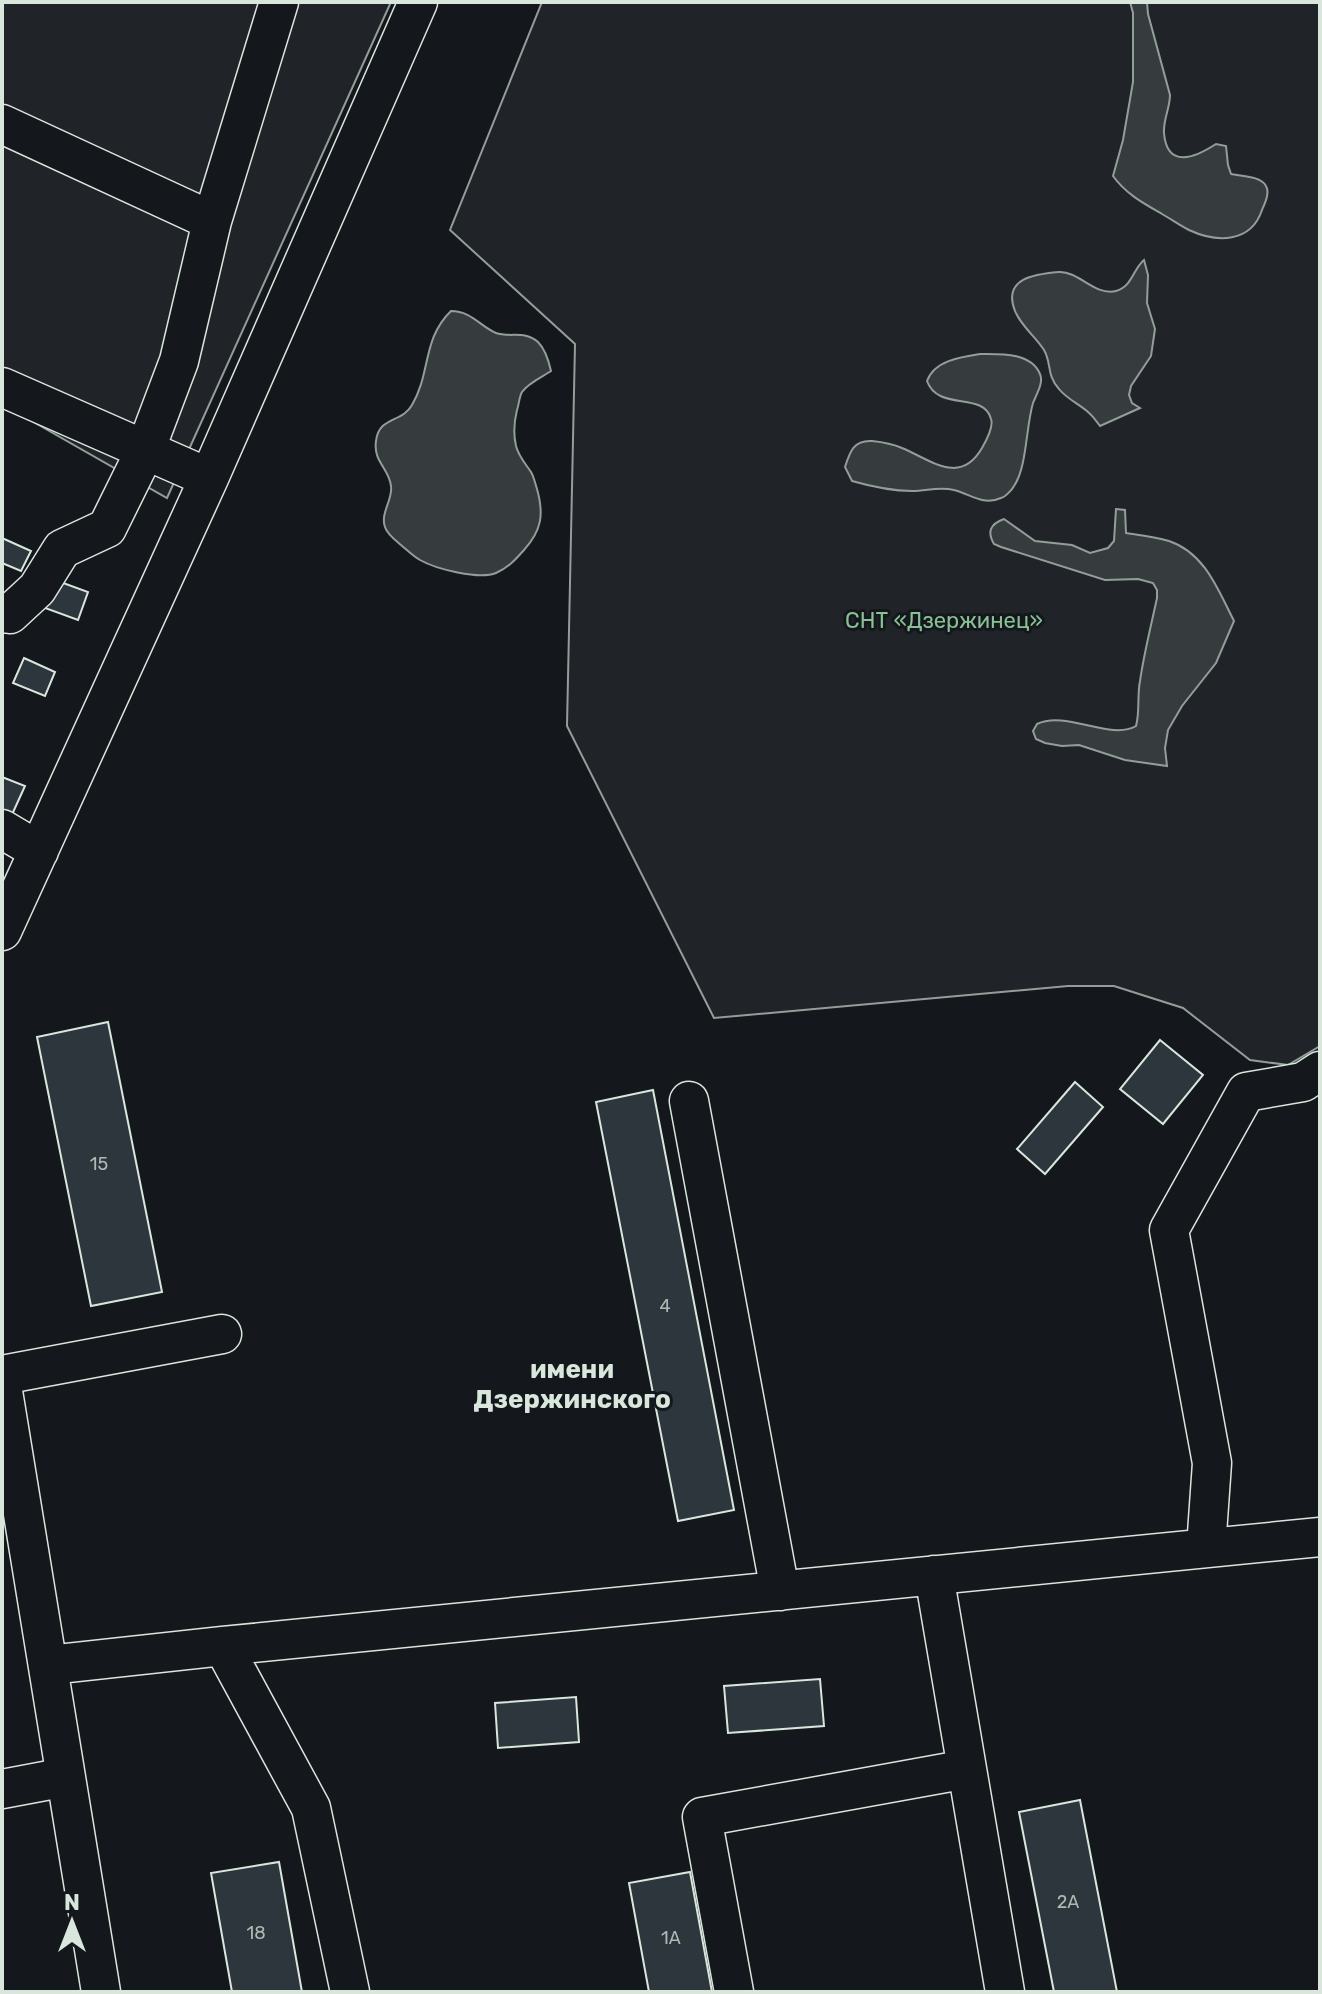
<svg xmlns="http://www.w3.org/2000/svg" width="1322" height="1994" viewBox="0 0 1322 1994" font-family="Rubik,sans-serif">
<rect width="100%" height="100%" fill="#14181c"/>
<!-- green -->
<path fill="#202428" stroke="#939e99" stroke-width="2" d="M 2,2 L 391,2 L 167,498 L 2,404 Z
M 542,2 L 1320,2 L 1320,1046 L 1288,1065 L 1250,1060 L 1183,1008 L 1114,986 L 1068,986 L 714,1018 L 567,726 L 575,344 L 450,230 Z"/>
<!-- water -->
<path fill="#363b3e" stroke="#939e99" stroke-width="2" d="M 1130,2 L 1147,2 L 1148,14 L 1170,95 C 1170,108 1163,120 1164,133 C 1167,170 1196,157 1216,144 L 1226,146 L 1228,165 L 1231,174 C 1241,176 1261,176 1266,186 C 1270,193 1265,203 1262,210 C 1251,243 1217,243 1189,230 C 1179,225 1171,219 1162,214 C 1143,203 1126,194 1113,176 L 1123,140 L 1133,82 L 1133,13 Z
M 1144,260 L 1148,275 L 1147,303 L 1155,329 L 1151,356 L 1131,386 L 1129,395 L 1132,403 L 1140,408 L 1100,426 C 1096,421 1093,416 1088,412 C 1079,404 1067,399 1059,389 C 1046,374 1052,364 1044,350 C 1036,337 1021,326 1015,311 C 1002,278 1035,274 1059,272 C 1079,271 1094,296 1116,291 C 1132,287 1133,269 1144,260 Z
M 451,311 C 471,311 480,326 496,333 C 510,338 525,330 538,342 C 545,349 549,362 551,371 C 542,377 528,383 522,392 C 519,397 519,405 517,410 C 514,422 513,433 516,446 C 519,457 525,463 531,472 C 534,477 535,483 537,489 C 544,514 542,530 524,550 C 516,559 508,568 496,573 C 479,580 436,569 420,560 C 413,556 407,550 401,545 C 395,540 387,534 385,527 C 380,513 393,500 391,486 C 389,468 373,462 376,441 C 379,416 402,423 412,405 C 431,373 422,339 451,311 Z
M 980,354 C 999,354 1031,352 1040,374 C 1044,383 1036,395 1033,403 C 1026,426 1027,467 1014,486 C 1012,490 1005,497 1001,498 C 983,506 970,494 954,490 C 939,486 927,491 912,491 C 891,491 873,487 852,481 L 845,467 C 850,451 854,440 872,441 C 882,442 893,444 902,448 C 931,460 960,486 982,448 C 986,441 994,427 991,419 C 984,391 938,412 927,381 C 934,361 960,357 980,354 Z
M 1116,509 L 1125,510 L 1126,533 C 1139,535 1155,537 1169,541 C 1205,553 1218,590 1234,621 L 1216,663 L 1182,706 L 1168,730 L 1165,748 L 1167,766 L 1125,760 L 1079,745 L 1062,746 L 1045,743 L 1036,739 L 1033,731 L 1037,724 C 1066,710 1110,741 1136,726 C 1140,712 1137,696 1140,681 C 1144,653 1151,626 1157,598 L 1157,590 L 1153,583 L 1138,579 L 1105,580 L 1001,547 L 994,544 C 987,532 990,524 1004,519 L 1035,541 L 1072,545 L 1090,553 L 1108,548 L 1114,541 Z"/>
<!-- building -->
<path fill="#2c363c" stroke="#d8e6dc" stroke-width="2" d="M 2,538 L 31,551 L 21,571 L 2,563 Z
M 55,580 L 88,592 L 78,620 L 45,608 Z
M 24,658 L 55,672 L 45,696 L 13,683 Z
M 2,777 L 25,786 L 10,819 L 2,816 Z
M 108,1022 L 162,1292 L 91,1306 L 37,1037 Z
M 1160,1040 L 1203,1075 L 1163,1124 L 1120,1089 Z
M 1075,1082 L 1103,1107 L 1045,1174 L 1017,1149 Z
M 653,1090 L 734,1510 L 678,1521 L 596,1102 Z
M 820,1679 L 824,1726 L 728,1733 L 724,1686 Z
M 576,1697 L 579,1742 L 498,1748 L 495,1703 Z
M 1080,1800 L 1117,1992 L 1054,1992 L 1019,1812 Z
M 279,1862 L 302,1992 L 232,1992 L 211,1873 Z
M 690,1872 L 712,1992 L 649,1992 L 629,1883 Z"/>
<g fill="none" stroke-linecap="round" stroke-linejoin="round">
<defs>
<path id="minor" d="M 2,124 L 212,221
M 2,387 L 209,478
M 2,613 L 10,614 L 37,589 L 62,549 L 107,528 L 145,451 L 179,361 L 212,221 L 279,2
M 2,829 L 39,851
M 2,931 L 209,478 L 418,2
M 689,1101 L 780,1591
M 2,1375 L 222,1334
M 2,1385 L 101,1992
M 1206,1548 L 1212,1463 L 1169,1230 L 1246,1092 L 1303,1082 L 1320,1071
M 934,1575 L 1005,1992
M 223,1646 L 311,1808 L 350,1992
M 49,1665 L 223,1646 L 1320,1537
M 2,1789 L 66,1777
M 734,1992 L 702,1817 L 967,1769"/>
</defs>
<!-- minor casing -->
<use href="#minor" stroke="#d8e6dc" stroke-width="41"/>
<!-- minor -->
<use href="#minor" stroke="#14181c" stroke-width="38"/>
</g>
<g text-anchor="middle" stroke-width="6" stroke-linejoin="round" paint-order="stroke">
<!-- number labels -->
<g font-size="18" fill="#adbab4">
<text x="99" y="1170">15</text>
<text x="665" y="1312">4</text>
<text x="1068" y="1908">2А</text>
<text x="256" y="1939">18</text>
<text x="671" y="1944">1А</text>
</g>
<!-- park labels -->
<g font-size="22" fill="#8ac095" stroke="#14181c">
<text x="944" y="628">СНТ «Дзержинец»</text>
</g>
<!-- quarter labels -->
<g font-size="26" font-weight="bold" fill="#d8e6dc" stroke="#14181c">
<text x="572" y="1378">имени<tspan x="572" dy="30">Дзержинского</tspan></text>
</g>
</g>
<!-- border -->
<rect width="1322" height="1994" fill="none" stroke="#d8e6dc" stroke-width="8"/>
<!-- north arrow -->
<g transform="translate(72 1922)" stroke="#14181c" stroke-width="6" paint-order="stroke">
<path d="M0-6L14 30L0 20L-14 30Z" fill="#d8e6dc"/>
<text y="-12" font-size="22" font-weight="bold" text-anchor="middle" fill="#d8e6dc">N</text>
</g>
</svg>
